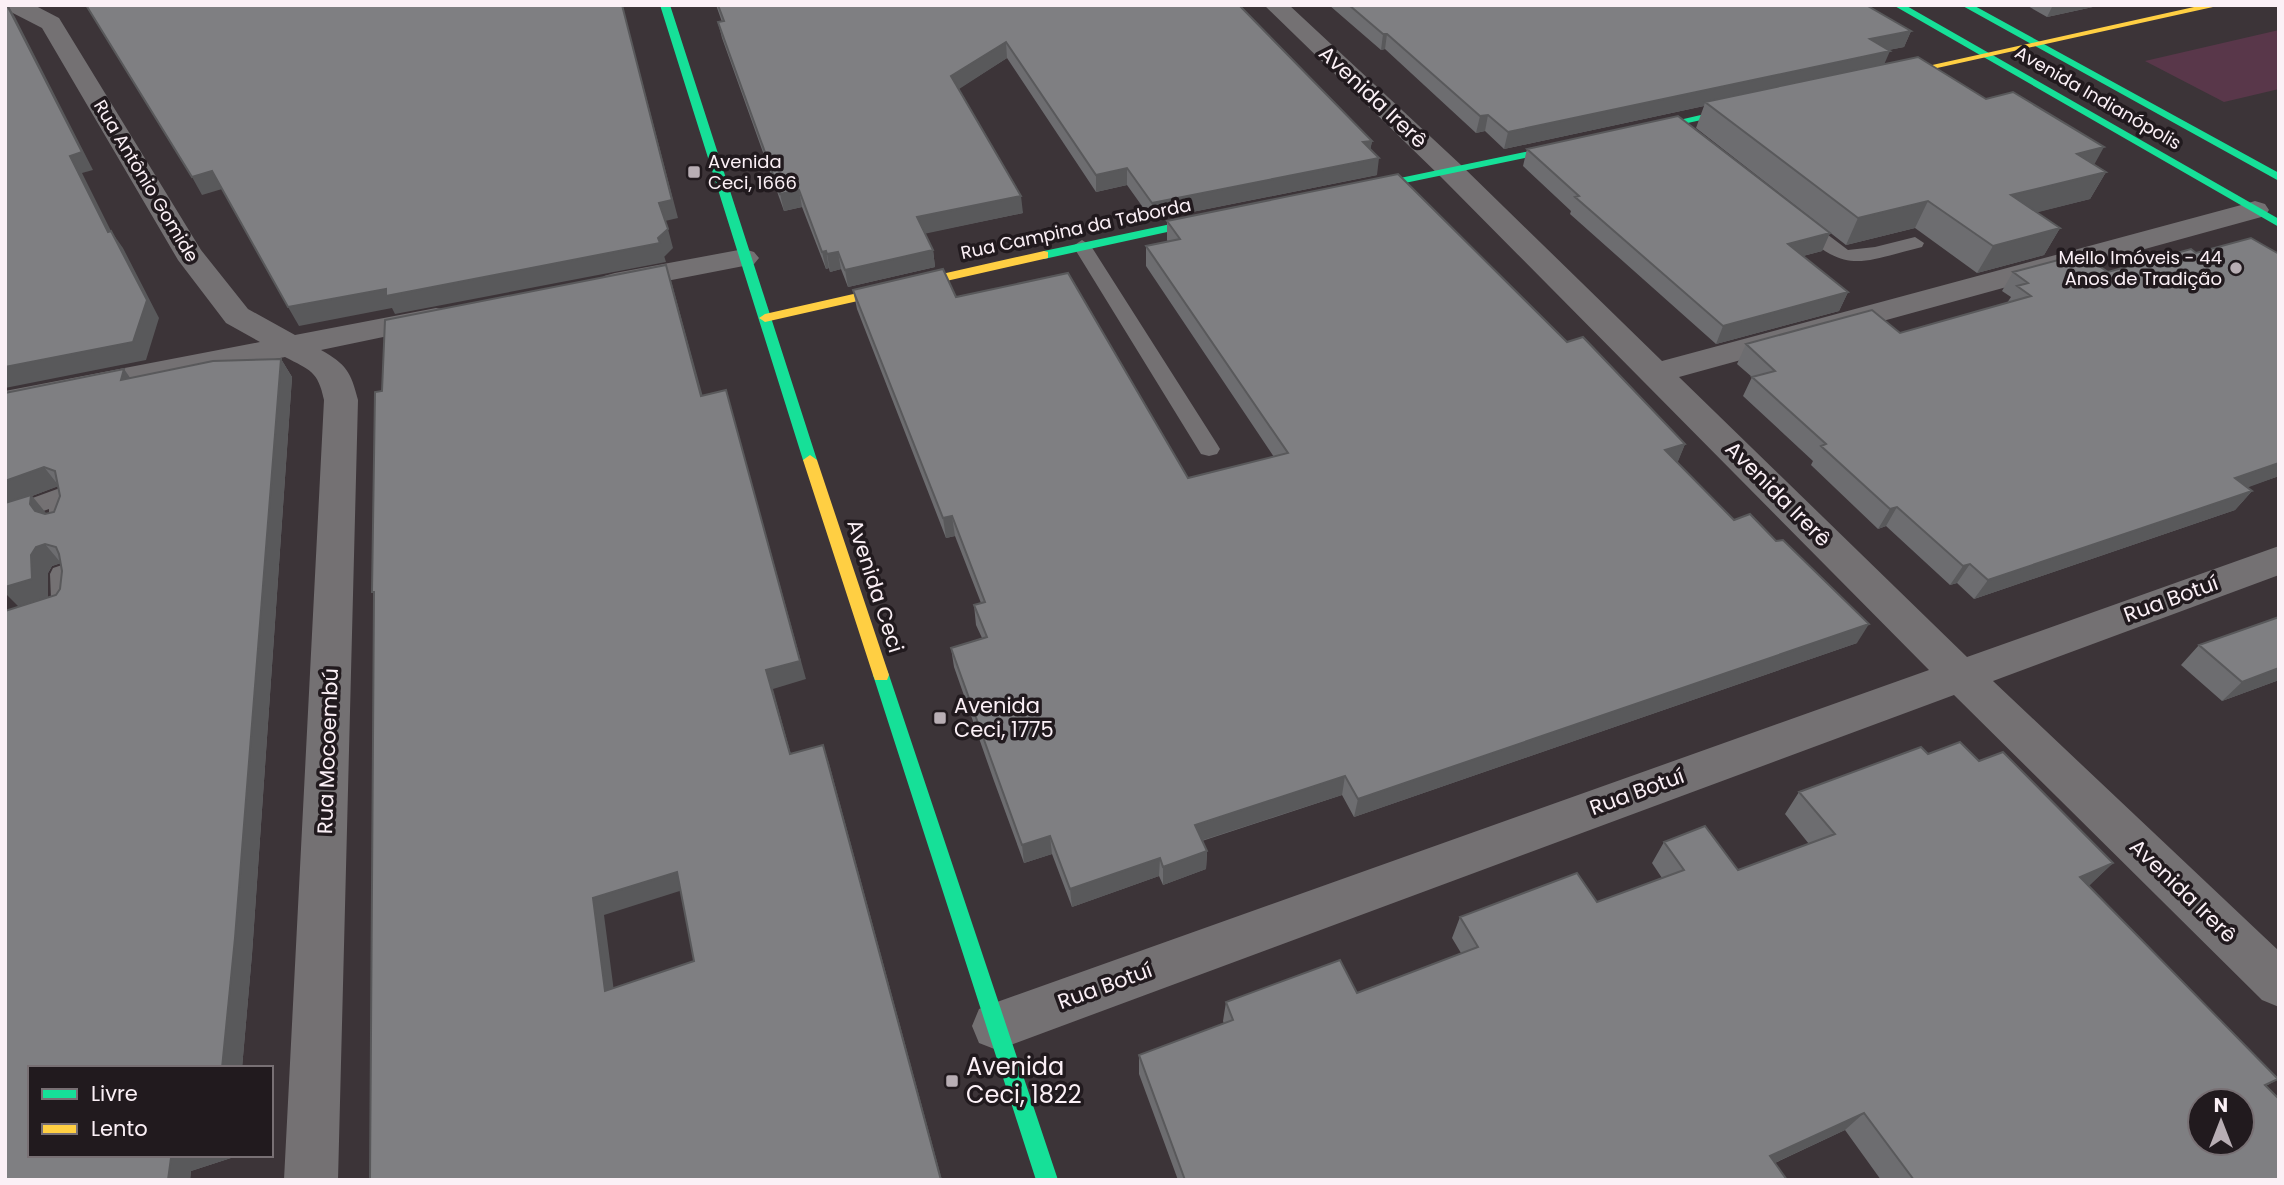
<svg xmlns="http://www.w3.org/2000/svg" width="2284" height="1185" viewBox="0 0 2284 1185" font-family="Poppins,sans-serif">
<rect width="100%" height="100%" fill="#3c3438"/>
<!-- green -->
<path fill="#59374a" d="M 2279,30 L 2279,89 L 2224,102 L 2145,61 Z"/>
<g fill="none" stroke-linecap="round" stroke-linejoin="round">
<!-- lane -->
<path fill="#747173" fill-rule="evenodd" d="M 1801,218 L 1807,219 L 1848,250 L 1875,247 L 1915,237 L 1924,243 L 1922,247 C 1858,263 1847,275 1795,227 L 1792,223 Z
M 1082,240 L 1091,246 L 1217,444 L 1220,449 L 1217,454 L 1209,456 L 1201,454 L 1073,246 Z
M 60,488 L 68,490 C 74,500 75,518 69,528 L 61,530 L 53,528 L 49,522 L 49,509 L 5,525 L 5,508 Z
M 62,565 L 71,568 C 77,579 78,600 72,611 L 5,632 L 5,613 L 51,599 L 50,574 L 53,568 Z"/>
<!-- street -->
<path fill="#747173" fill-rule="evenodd" d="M 5,5 L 34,5 L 59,18 L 201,250 L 248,309 L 295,335 L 436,308 L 447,310 L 452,317 L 447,324 L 436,326 L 321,350 C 346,364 351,372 358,400 L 338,1180 L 284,1180 L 324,400 C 318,371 310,370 285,357 L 5,413 L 5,391 L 260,342 L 226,323 L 178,260 L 42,28 L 7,10 Z
M 1264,5 L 1289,5 L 1461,165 L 1662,361 L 2245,204 L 2255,201 L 2265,204 L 2269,210 L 2265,216 L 1679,377 L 1967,657 L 2279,546 L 2279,575 L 1993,681 L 2279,951 L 2279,1007 L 2262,1000 L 1954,695 L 997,1050 L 979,1043 L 972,1026 L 979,1009 L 997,1002 L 1929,670 L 1441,177 Z
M 744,249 L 754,252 L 759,258 L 754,264 L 615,291 L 604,288 L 600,282 L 604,276 L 615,273 Z"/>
<!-- fast -->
<path fill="#16e098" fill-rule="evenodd" d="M 660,5 L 670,5 L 817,460 L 815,463 L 805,463 L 803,460 Z
M 1893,5 L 1905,5 L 2279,219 L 2279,227 Z
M 1961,5 L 1973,5 L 2279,173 L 2279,181 Z
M 1752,103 L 1757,106 L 1756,108 L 1633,135 L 1628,132 Z
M 1578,141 L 1582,142 L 1582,146 L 1352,194 L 1346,191 L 1352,188 Z
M 1218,214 L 1224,218 L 1222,220 L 1044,259 L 1038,255 L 1044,251 Z
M 881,668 L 887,670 L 889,675 L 1058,1180 L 1036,1180 L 873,675 L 875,670 Z"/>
<!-- slow -->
<path fill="#ffcf43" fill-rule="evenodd" d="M 2203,5 L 2222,5 L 1883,80 L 1878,77 Z
M 1044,251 L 1048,252 L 1048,258 L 765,322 L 759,318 L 765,314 Z
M 810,455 L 817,460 L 889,675 L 887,680 L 875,680 L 873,675 L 803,460 Z"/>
</g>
<!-- wall -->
<path fill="#6d6d70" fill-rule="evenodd" d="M 716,5 L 1239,5 L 1372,141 L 1370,150 L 1377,175 L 1152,220 L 1127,185 L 1096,192 L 1007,58 L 958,89 L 1023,213 L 925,233 L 933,250 L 935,267 L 848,287 L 841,269 L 830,272 L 829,268 L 826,269 L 802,207 L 784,211 L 722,38 L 718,22 L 722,22 Z
M 1329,5 L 1866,5 L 1911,31 L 1904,47 L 1888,50 L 1884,64 L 2094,164 L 2106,172 L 2090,199 L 2037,212 L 2060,228 L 2044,255 L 1977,273 L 1915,228 L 1846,245 L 1696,128 L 1704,106 L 1504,149 L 1485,131 L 1476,133 L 1385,49 L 1381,50 Z
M 2026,5 L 2102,5 L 2047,17 Z
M 1527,149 L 1830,233 L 1822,251 L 1803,256 L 1848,292 L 1839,311 L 1716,344 L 1570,214 L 1571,211 L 1523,166 Z
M 1167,221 L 1567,342 L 1685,444 L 1677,463 L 1857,643 L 1354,817 L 1342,795 L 1202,841 L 1207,851 L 1206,869 L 1163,885 L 1159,876 L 1072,907 L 1052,854 L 1024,863 L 994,781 L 954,667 L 951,648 L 982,638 L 976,625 L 974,605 L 981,603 L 955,536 L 946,538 L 857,309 L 853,290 L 956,297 L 1188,478 L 1274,457 L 1146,266 L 1146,246 L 1168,242 L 1167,240 Z
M 2081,254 L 2279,476 L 2247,487 L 2252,491 L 2235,510 L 1974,599 L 1957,583 L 1950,585 L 1886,526 L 1878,529 L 1811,465 L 1813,461 L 1743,396 L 1752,377 L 1737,364 L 1746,344 L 1900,333 L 2007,303 L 2011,297 L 2002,291 L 2013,272 Z
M 281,359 L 292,377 L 252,954 L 242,1068 L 30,1068 L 30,1155 L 234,1155 L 234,1157 L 191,1171 L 190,1180 L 5,1180 L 56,595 L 60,589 L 62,571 L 61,563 L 52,566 L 48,573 L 48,597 L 18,606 L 5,393 L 124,369 L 130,378 ZM 58,486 L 60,496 L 54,512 L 46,514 L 32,496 Z
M 2199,645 L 2279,680 L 2222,701 L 2181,665 Z
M 1928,754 L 1979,761 L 2113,863 L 2088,886 L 2278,1079 L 2266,1086 L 2279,1180 L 1881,1180 L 1845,1130 L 1775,1163 L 1787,1180 L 1178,1180 L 1139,1074 L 1139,1055 L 1224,1024 L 1223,1021 L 1226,1002 L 1357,993 L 1461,953 L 1452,938 L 1460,917 L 1597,902 L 1662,878 L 1652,863 L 1664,842 L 1738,870 L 1809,844 L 1785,814 L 1799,792 Z"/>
<!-- shaded-wall -->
<path fill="#59595b" d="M 8,5 L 15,17 L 93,170 L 82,173 L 120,249 L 108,232 L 70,156 Z
M 622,5 L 678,218 L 665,221 L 659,203 Z
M 2053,5 L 2102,5 L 2047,17 Z
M 1911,31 L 1904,47 L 1864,55 L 1870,39 Z
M 1383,34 L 1387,34 L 1385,49 L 1381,50 Z
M 1006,42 L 1007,58 L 953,93 L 951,76 Z
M 1890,51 L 1883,67 L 1705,102 L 1704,106 L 1504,149 L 1508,132 Z
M 1488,115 L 1485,131 L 1476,133 L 1480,116 Z
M 1372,141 L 1369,157 L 1363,142 Z
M 2104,147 L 2089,174 L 2077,154 Z
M 1379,158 L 1377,175 L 1152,220 L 1152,203 Z
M 1127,168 L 1127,185 L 1096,192 L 1096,175 Z
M 212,171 L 222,189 L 202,195 L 192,177 Z
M 2106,172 L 2090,199 L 1996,223 L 2011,195 Z
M 799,190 L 802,207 L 784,211 L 780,194 Z
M 1021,196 L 1023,213 L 919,235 L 917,217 Z
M 1928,201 L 1915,228 L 1846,245 L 1858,218 Z
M 2060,228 L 2044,255 L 1977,273 L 1993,246 Z
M 668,229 L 673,248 L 664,257 L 658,238 Z
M 111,231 L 123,248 L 159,318 L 146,360 L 5,388 L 5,367 Z
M 1830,233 L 1822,251 L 1780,262 L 1788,244 Z
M 660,243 L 666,262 L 395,314 L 392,308 L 299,326 L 288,307 L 386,289 Z
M 933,250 L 935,267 L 848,287 L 845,270 Z
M 826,251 L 829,268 L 826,269 L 822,252 Z
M 838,252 L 841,269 L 830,272 L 827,254 Z
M 666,265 L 672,284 L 708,415 L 701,396 Z
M 1848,292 L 1839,311 L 1716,344 L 1723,326 Z
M 281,359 L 292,377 L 252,954 L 242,1068 L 222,1068 Z
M 124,369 L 137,388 L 121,380 Z
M 731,409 L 806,679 L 773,689 L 796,773 L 790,754 L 766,670 Z
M 1685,444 L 1677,464 L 1665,450 Z
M 2279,463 L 2279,476 L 2219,498 L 2235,478 Z
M 44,467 L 59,486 L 32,496 L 46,513 L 46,522 L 5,505 L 5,481 Z
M 2252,491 L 2235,510 L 1974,599 L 1988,580 Z
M 1897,507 L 1886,526 L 1878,529 L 1890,509 Z
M 952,516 L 955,536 L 946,538 L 943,518 Z
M 45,544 L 61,563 L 52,566 L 48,573 L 48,597 L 18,606 L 5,593 L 5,583 L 31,555 L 36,547 Z
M 1970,564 L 1957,583 L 1950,585 L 1963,566 Z
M 1869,624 L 1857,643 L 1354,817 L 1358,799 Z
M 2279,668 L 2279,680 L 2222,701 L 2242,682 Z
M 823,745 L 829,763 L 942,1180 L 941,1180 Z
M 1345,776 L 1342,795 L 1194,843 L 1195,825 Z
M 1050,836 L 1052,854 L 1024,863 L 1022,845 Z
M 1207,851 L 1206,869 L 1163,885 L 1163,867 Z
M 1160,858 L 1159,876 L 1072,907 L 1070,889 Z
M 2113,863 L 2090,885 L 2058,899 L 2080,877 Z
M 677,872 L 686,889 L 604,915 L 616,1007 L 605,991 L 593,898 Z
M 1864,1113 L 1845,1130 L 1753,1173 L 1770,1156 Z
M 180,1155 L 234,1155 L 234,1157 L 191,1171 L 190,1180 L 168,1180 L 171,1158 Z"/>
<!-- building -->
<path fill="#7f7f82" stroke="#59595b" stroke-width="2" fill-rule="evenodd" d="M 5,5 L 7,5 L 82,152 L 70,156 L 108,232 L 111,231 L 147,300 L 133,342 L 5,367 Z
M 86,5 L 622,5 L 672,200 L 659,203 L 668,229 L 658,238 L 660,243 L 386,296 L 386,289 L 288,307 L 212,171 L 192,177 Z
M 718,5 L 1239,5 L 1372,141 L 1363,142 L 1379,158 L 1152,203 L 1127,168 L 1096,175 L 1006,42 L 951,76 L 1021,196 L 917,217 L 933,250 L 845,270 L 838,252 L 827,254 L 826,251 L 822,252 L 799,190 L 780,194 L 718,22 L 724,21 Z
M 1349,5 L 1866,5 L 1911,31 L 1870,39 L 1890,51 L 1508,132 L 1488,115 L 1480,116 L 1387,34 L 1383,34 Z
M 1918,57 L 1986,99 L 2013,92 L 2104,147 L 2077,154 L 2106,172 L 2011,195 L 2060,228 L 1993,246 L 1928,201 L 1858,218 L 1705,102 Z
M 1678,116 L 1830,233 L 1788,244 L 1848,292 L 1723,326 L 1575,197 L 1579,196 L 1527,149 Z
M 1398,174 L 1567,342 L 1583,337 L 1685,444 L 1665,450 L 1734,520 L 1750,514 L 1776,541 L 1783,540 L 1869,624 L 1358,799 L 1345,776 L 1195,825 L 1207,851 L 1163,867 L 1160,858 L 1070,889 L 1050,836 L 1022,845 L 992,762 L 951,648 L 987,637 L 974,605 L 985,602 L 952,516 L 943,518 L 853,290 L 943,269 L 956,297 L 1068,273 L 1188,478 L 1288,453 L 1146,246 L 1180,239 L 1167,221 Z
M 2251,238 L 2279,254 L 2279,463 L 2235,478 L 2252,491 L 1988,580 L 1970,564 L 1963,566 L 1897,507 L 1890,509 L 1821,446 L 1826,444 L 1752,377 L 1775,371 L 1746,344 L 1872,310 L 1900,333 L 2031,296 L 2017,286 L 2028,283 L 2013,272 L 2081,254 L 2108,272 L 2191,249 L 2196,253 Z
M 666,265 L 701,396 L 726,390 L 800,661 L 766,670 L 790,754 L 823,745 L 941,1180 L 370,1180 L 374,592 L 372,592 L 375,392 L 382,391 L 385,320 ZM 677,872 L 694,961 L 605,991 L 593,898 Z
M 281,359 L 235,938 L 222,1068 L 30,1068 L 30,1155 L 180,1155 L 171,1158 L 168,1180 L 5,1180 L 5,611 L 56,595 L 60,589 L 62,571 L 59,554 L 56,547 L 45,544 L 36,547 L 31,555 L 32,579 L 5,587 L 5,503 L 31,495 L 30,504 L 35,511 L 45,514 L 54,512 L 60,496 L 55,471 L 44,467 L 5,481 L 5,393 L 124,369 L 121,380 L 213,361 Z
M 2279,617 L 2279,668 L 2242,682 L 2199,645 Z
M 1960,742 L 1979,761 L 2003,752 L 2113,863 L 2080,877 L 2278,1079 L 2265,1085 L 2279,1099 L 2279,1180 L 1914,1180 L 1864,1113 L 1770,1156 L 1787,1180 L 1185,1180 L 1139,1055 L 1233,1020 L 1226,1002 L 1340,960 L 1357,993 L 1478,947 L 1460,917 L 1577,873 L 1597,902 L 1684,870 L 1664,842 L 1705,826 L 1738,870 L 1835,834 L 1799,792 L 1921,747 L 1928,754 ZM 2200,1101 L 2242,1101 L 2242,1143 L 2200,1143 Z"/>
<!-- markers -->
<g fill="#b8aeb4" stroke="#211a1e" stroke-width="2.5">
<rect x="687" y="165" width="14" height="14" rx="3.5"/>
<circle cx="2236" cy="268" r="7"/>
<rect x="933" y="711" width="14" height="14" rx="3.5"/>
<rect x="945" y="1074" width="14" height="14" rx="3.5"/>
</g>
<g text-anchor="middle" stroke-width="7" stroke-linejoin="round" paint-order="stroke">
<!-- far-street labels -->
<g font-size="18" fill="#fbf0f6" stroke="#211a1e">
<text transform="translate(2098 98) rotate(30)" y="6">Avenida Indianópolis</text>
<text transform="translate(146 181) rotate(59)" y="6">Rua Antônio Gomide</text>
<text transform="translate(1076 229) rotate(-12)" y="6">Rua Campina da Taborda</text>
</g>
<!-- far-poi labels -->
<g font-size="18" fill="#fbf0f6" stroke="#211a1e" text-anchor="start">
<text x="708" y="168">Avenida<tspan x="708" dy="21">Ceci, 1666</tspan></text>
<text x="2222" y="264" text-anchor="end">Mello Imóveis - 44<tspan x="2222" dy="21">Anos de Tradição</tspan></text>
</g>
<!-- street labels -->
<g font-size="21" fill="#fbf0f6" stroke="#211a1e">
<text transform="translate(1373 97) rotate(43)" y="7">Avenida Irerê</text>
<text transform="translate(1778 494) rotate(45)" y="7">Avenida Irerê</text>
<text transform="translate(875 586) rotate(72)" y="7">Avenida Ceci</text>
<text transform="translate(2171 599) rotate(-20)" y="7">Rua Botuí</text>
<text transform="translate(328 751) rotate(-88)" y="7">Rua Mocoembú</text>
<text transform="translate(1637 792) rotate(-20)" y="7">Rua Botuí</text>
<text transform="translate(2183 891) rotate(44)" y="7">Avenida Irerê</text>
<text transform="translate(1105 986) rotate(-20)" y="7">Rua Botuí</text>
</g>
<!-- poi labels -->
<g font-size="21" fill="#fbf0f6" stroke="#211a1e" text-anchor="start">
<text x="954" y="713">Avenida<tspan x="954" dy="24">Ceci, 1775</tspan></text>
</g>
<!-- near-poi labels -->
<g font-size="24" fill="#fbf0f6" stroke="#211a1e" text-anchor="start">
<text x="966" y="1075">Avenida<tspan x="966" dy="28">Ceci, 1822</tspan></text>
</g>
</g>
<!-- border -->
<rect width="2284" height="1185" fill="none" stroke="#fbf0f6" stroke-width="14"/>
<!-- legend -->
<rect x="28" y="1066" width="245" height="91" fill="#211a1e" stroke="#787074" stroke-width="2"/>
<rect x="42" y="1089" width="35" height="10" fill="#16e098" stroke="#787074" stroke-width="2"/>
<text x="91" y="1101" font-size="21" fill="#fbf0f6">Livre</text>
<rect x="42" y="1124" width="35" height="10" fill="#ffcf43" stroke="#787074" stroke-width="2"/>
<text x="91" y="1136" font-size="21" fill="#fbf0f6">Lento</text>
<!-- north arrow -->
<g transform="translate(2221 1122)"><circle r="33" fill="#211a1e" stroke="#787074" stroke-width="2"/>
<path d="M0-5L12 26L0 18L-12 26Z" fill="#b8aeb4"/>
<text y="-10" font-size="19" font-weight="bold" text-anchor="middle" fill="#fbf0f6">N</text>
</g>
</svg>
